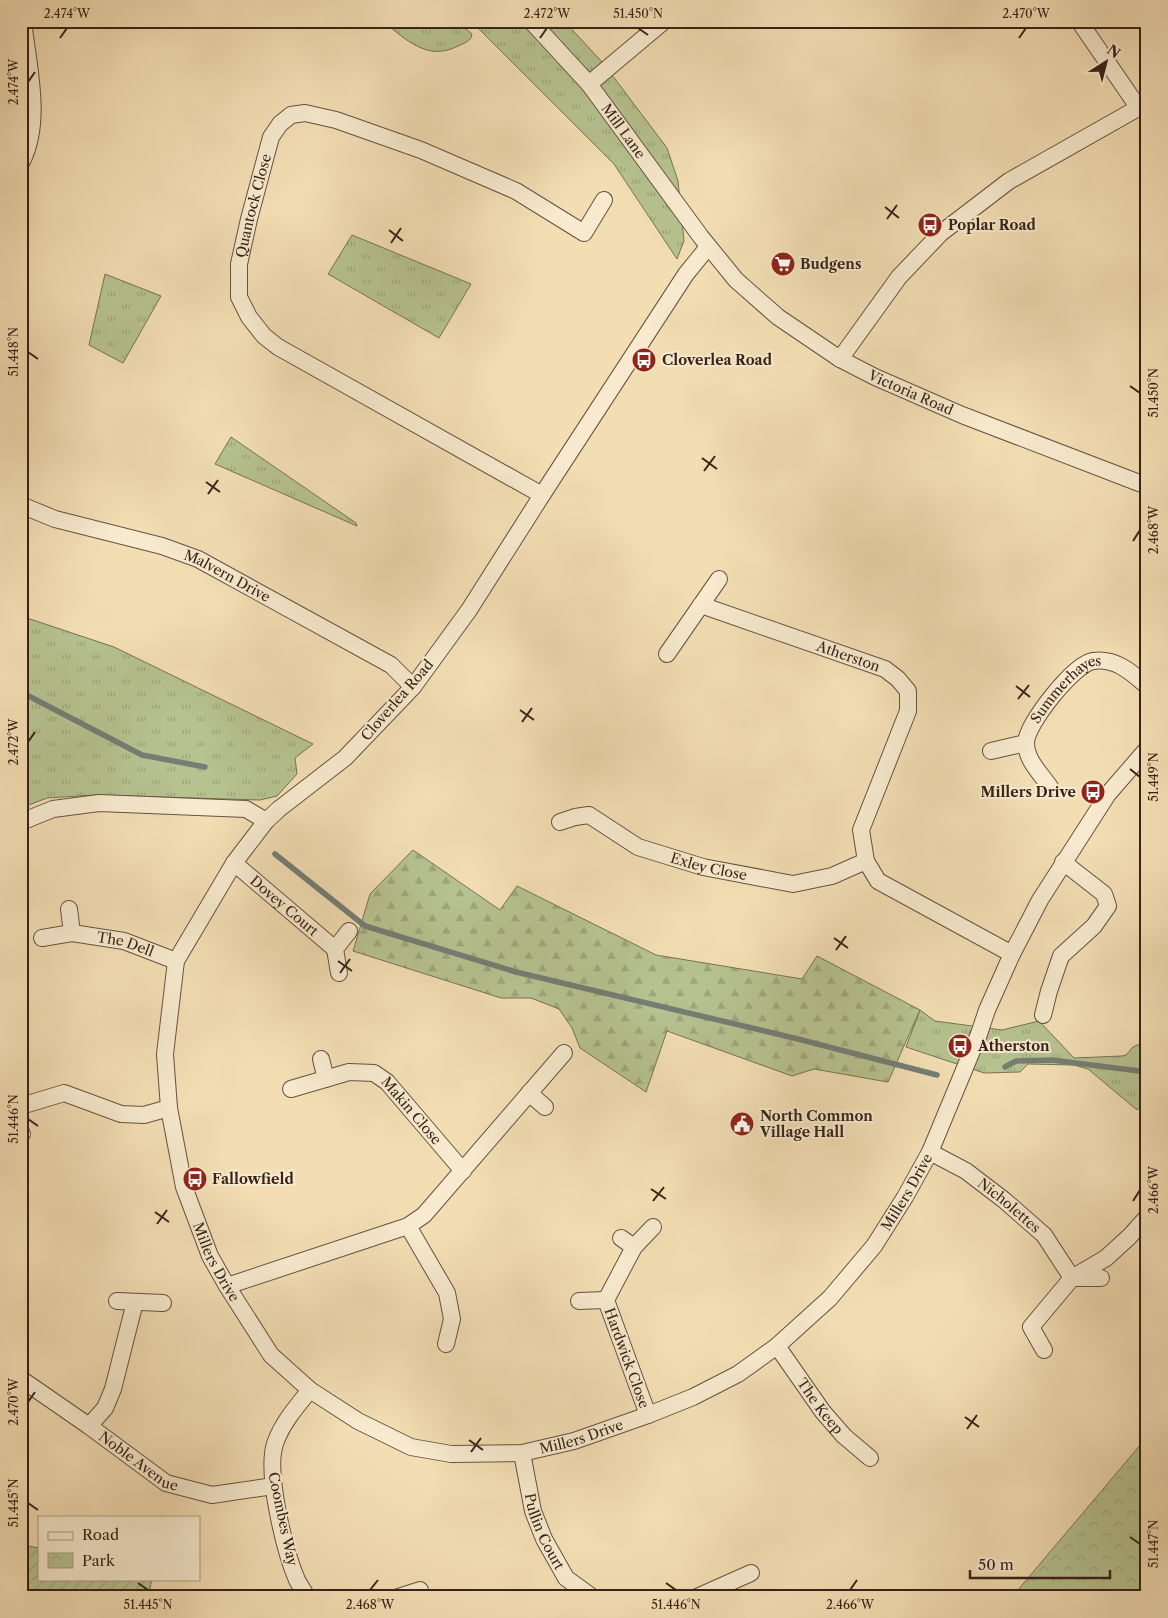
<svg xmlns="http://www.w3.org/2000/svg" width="1168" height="1618" viewBox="0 0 1168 1618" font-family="'Libre Caslon Text',serif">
<defs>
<pattern id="grass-tufts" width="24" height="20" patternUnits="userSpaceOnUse" patternTransform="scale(1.25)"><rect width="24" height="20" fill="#b6c290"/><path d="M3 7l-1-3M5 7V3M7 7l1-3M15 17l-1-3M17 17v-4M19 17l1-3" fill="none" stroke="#9da67b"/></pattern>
<pattern id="forest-firs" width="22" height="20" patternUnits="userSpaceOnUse" patternTransform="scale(1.25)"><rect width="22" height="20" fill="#b6c290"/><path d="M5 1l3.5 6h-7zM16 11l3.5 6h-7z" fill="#9da67b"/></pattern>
<pattern id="park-crowns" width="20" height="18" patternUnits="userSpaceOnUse" patternTransform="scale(1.25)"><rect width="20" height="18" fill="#b6c290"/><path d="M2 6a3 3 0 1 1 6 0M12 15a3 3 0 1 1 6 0" fill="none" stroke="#9da67b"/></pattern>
<pattern id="garden-furrows" width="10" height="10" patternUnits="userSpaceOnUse" patternTransform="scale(1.25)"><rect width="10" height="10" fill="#b6c290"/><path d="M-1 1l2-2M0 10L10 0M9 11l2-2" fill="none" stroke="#9da67b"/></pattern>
</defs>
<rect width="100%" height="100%" fill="#f3deb4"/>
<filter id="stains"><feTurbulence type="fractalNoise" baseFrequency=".004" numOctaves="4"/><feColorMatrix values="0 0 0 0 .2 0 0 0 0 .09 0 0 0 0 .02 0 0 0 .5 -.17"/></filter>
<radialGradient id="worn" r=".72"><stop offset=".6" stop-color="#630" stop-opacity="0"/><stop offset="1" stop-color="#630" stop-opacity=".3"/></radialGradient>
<!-- grass -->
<path fill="url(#grass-tufts)" stroke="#777254" d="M 382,21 L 456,21 L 472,34 L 471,38 C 468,42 463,44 458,46 C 427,62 406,39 382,21 Z
M 471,21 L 564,21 L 603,63 L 667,148 L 678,181 L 684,241 L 677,259 L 614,164 Z
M 352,235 L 471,284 L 439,338 L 328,274 Z
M 105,274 L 161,296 L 123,363 L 89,345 Z
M 231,437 L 356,523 L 357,526 L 215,464 Z
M 21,616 L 114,647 L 313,744 L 295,758 L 297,774 L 277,796 L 260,800 L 95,795 L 47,798 L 21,808 Z
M 920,1010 L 935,1021 L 1002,1030 L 1039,1021 L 1074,1058 L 1122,1056 L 1126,1055 L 1133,1047 L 1147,1041 L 1147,1099 L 1137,1110 L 1088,1069 L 1074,1065 L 1028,1064 L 1020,1072 L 984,1073 L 906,1047 Z"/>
<!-- forest -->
<path fill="url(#forest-firs)" stroke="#777254" d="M 413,850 L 500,910 L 517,886 L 656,955 L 802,979 L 817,956 L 920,1010 L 888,1082 L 814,1069 L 792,1076 L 667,1031 L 646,1092 L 580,1048 L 572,1028 L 559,1009 L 531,998 L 501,998 L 353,951 L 370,894 Z"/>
<!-- park -->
<path fill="url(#park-crowns)" stroke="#777254" d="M 1147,1437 L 1147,1597 L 1012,1597 Z"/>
<!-- garden -->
<path fill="url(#garden-furrows)" stroke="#777254" d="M 21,1545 L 39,1548 L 39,1579 L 152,1579 L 148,1597 L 21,1597 Z"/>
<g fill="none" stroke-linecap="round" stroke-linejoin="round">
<!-- stream -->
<path stroke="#747e74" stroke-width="5.5" d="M 21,692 L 142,755 L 205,767
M 275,854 L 365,926 L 516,972 L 798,1039 L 937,1075
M 1005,1067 L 1016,1061 L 1052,1060 L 1147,1072"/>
<defs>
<g id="street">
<path id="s1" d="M 531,21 L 589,84 L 701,237 L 736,280 L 778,317 L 840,359 L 875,377 L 962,415 L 1147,486"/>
<path d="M 1079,21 L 1138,107"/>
<path d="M 589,84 L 664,21"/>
<path d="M 21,163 C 43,123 28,65 23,21"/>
<path id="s2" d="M 708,247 L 686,274 L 542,495 L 469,610 L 413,687 L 345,758 L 279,809 L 266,821 L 234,863 L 176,961 L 165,1054 L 169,1108 L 184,1187 L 210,1256 L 227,1286 L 271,1355 L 310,1390 L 358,1421 L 411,1447 L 451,1454 L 522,1453 L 574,1441 L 648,1415 L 693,1397 L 738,1374 L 777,1346 L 830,1298 L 874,1246 L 905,1197 L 930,1152 L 979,1034 L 987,1010 L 1012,954 L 1040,900 L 1108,794 L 1147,749"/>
<path d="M 840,359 L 899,277 L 941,233 L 1009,181 L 1147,103"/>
<path id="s3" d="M 542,495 L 278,347 L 264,336 L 249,317 L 239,297 L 239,264 L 249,219 L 271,137 L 280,124 L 291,115 L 305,113 L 336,120 L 421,150 L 516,191 L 584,233 L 604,200"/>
<path id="s4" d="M 21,505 L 55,519 L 162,546 L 198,559 L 391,665 L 413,687"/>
<path id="s5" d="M 701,605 L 885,669 L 898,679 L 908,691 L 908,711 L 861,830 L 866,861 L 878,881 L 1012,954"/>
<path d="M 667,654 L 719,579"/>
<path d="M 991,751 L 1026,743"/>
<path id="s6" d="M 1050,787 C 1041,774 1026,760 1026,743 C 1026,724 1074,664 1093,661 C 1116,658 1131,672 1147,686"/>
<path d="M 21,822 L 53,809 L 99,803 L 246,809 L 266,821"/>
<path id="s7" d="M 560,822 L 575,817 L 589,815 L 638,847 L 703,867 L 793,884 L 832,876 L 866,861"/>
<path id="s8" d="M 234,863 L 335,949"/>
<path d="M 69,909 L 72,933"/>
<path id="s9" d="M 42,938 L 72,933 L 124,941 L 176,961"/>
<path d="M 339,973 L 335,949 L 349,931"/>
<path d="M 1043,1015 L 1049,991 L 1061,956 L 1094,926 L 1108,906 L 1104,894 L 1063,862"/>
<path d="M 321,1059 L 326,1079"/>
<path id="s10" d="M 291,1089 L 349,1072 L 374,1073 L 387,1082 L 463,1171"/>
<path d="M 529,1093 L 545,1107"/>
<path d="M 21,1106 L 64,1093 L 121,1114 L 144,1115 L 169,1108"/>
<path d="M 21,1132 L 22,1134"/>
<path id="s11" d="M 930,1152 L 966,1171 L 1004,1200 L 1044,1235 L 1072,1278 L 1031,1327 L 1044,1350"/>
<path d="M 408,1226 L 447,1293 L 452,1319 L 446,1344"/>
<path d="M 621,1238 L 634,1247"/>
<path d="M 1072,1278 L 1106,1258 L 1130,1236 L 1147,1217"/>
<path d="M 1074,1278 L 1101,1278"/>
<path d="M 227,1286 L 408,1226 L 424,1215 L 564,1053"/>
<path d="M 117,1301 L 163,1303"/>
<path d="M 579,1301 L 606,1300"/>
<path id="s12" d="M 777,1346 L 823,1412 L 844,1436 L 870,1458"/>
<path id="s13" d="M 21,1379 L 89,1426 L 166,1483 L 212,1495 L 273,1486"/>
<path d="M 648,1415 L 606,1300 L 634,1247 L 653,1227"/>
<path d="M 89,1426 L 105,1408 L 113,1389 L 135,1302"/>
<path id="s14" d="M 522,1453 L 533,1511 L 544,1539 L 566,1578 L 592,1597"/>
<path d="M 307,1597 C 304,1591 300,1586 297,1580 C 285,1552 264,1469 276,1441 C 283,1422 297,1406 310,1390"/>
<path d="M 398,1597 L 420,1590"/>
<path d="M 697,1597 L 751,1573"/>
</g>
</defs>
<!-- street casing -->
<use href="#street" stroke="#67513f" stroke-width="18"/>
<!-- street -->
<use href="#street" stroke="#f7eace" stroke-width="16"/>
</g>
<!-- ticks -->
<path fill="none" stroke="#382218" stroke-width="2" d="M 638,28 L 648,35M 60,38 L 67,28M 540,38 L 547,28M 1019,38 L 1026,28M 28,82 L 35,72M 885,207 L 899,218M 887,219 L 897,205M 389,230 L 403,241M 391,243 L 401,228M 28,352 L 38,359M 1130,386 L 1140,393M 702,458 L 717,469M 704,471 L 715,456M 206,482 L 220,492M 208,494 L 218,480M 1133,541 L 1140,530M 1016,686 L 1030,697M 1018,699 L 1029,685M 520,710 L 534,720M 522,722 L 532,708M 28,742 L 35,732M 1130,769 L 1140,777M 834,938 L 848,948M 836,950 L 846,936M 338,961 L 352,971M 340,973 L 350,959M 28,1119 L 38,1126M 651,1189 L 666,1199M 653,1201 L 664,1187M 1133,1201 L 1140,1190M 155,1212 L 169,1222M 157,1224 L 167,1210M 28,1402 L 35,1392M 965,1417 L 979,1427M 967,1429 L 977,1415M 469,1440 L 483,1450M 471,1452 L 481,1438M 28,1503 L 38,1510M 1130,1537 L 1140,1544M 138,1583 L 148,1590M 666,1583 L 676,1590M 370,1590 L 378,1580M 850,1590 L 857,1580"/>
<!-- icons -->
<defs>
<symbol id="bus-disc" viewBox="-11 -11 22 22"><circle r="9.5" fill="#8f2418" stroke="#f7eace"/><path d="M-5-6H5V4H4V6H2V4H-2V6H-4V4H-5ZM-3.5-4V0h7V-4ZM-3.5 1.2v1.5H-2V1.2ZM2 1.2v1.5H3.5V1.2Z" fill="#fff"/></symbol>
<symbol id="supermarket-disc" viewBox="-11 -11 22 22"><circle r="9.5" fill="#8f2418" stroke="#f7eace"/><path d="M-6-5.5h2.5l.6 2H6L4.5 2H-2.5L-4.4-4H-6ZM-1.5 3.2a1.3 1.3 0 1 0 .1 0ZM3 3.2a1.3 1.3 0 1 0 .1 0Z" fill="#fff"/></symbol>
<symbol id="civic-disc" viewBox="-11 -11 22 22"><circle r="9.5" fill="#8f2418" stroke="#f7eace"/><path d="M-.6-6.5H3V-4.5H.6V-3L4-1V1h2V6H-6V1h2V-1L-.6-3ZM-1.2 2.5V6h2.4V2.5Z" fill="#fff"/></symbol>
</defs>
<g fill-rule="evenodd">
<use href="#bus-disc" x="916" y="211" width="28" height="28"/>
<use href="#supermarket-disc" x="769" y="250" width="28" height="28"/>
<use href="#bus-disc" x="630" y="346" width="28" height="28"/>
<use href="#bus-disc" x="1079" y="778" width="28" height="28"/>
<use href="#bus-disc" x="946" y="1032" width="28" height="28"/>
<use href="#civic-disc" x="728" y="1110" width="28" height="28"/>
<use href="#bus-disc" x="181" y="1165" width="28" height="28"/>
</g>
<g text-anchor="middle" stroke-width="4" stroke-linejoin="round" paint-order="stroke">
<!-- street labels -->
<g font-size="14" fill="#382218" stroke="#f7eace">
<text dy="5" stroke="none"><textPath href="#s1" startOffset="144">Mill Lane</textPath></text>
<text dy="5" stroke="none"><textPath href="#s3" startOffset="460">Quantock Close</textPath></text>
<text dy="5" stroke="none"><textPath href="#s1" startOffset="540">Victoria Road</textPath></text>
<text dy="5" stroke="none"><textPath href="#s4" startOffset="219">Malvern Drive</textPath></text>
<text dy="5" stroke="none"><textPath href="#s5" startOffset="156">Atherston</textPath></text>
<text dy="5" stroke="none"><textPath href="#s6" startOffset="121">Summerhayes</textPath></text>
<text transform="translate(397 700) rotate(-49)" y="5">Cloverlea Road</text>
<text dy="5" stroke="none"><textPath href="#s7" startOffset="162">Exley Close</textPath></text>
<text dy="5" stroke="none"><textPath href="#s8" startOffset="66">Dovey Court</textPath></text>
<text dy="5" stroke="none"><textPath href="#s9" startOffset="85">The Dell</textPath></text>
<text dy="5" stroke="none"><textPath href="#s10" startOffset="139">Makin Close</textPath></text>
<text dy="5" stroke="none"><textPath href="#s2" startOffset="2076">Millers Drive</textPath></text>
<text dy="5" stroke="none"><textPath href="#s11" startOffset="96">Nicholettes</textPath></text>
<text dy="5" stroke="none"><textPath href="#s2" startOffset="1206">Millers Drive</textPath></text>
<text transform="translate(627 1358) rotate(70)" y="5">Hardwick Close</text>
<text dy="5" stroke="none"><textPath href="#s12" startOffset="74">The Keep</textPath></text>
<text dy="5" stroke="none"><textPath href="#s2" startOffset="1656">Millers Drive</textPath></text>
<text dy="5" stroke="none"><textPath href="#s13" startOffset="144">Noble Avenue</textPath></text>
<text transform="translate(283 1519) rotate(78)" y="5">Coombes Way</text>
<text dy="5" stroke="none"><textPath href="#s14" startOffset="82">Pullin Court</textPath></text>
</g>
<!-- poi labels -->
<g font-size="14" font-weight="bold" fill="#382218" stroke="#f7eace" text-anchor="start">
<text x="948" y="230">Poplar Road</text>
<text x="800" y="269">Budgens</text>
<text x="662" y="365">Cloverlea Road</text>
<text x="1076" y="797" text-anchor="end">Millers Drive</text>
<text x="978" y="1051">Atherston</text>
<text x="760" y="1121">North Common<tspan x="760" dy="16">Village Hall</tspan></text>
<text x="212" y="1184">Fallowfield</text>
</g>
</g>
<!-- margin -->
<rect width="1168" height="1618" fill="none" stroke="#f3deb4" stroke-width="55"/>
<!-- legend -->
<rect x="38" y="1516" width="162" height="65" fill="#f7eace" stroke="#ab9a85"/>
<rect x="48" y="1532" width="25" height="8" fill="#f7eace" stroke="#ab9a85"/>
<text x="82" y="1540" font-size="15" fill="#382218">Road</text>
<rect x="48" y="1553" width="25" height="15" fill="url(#park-crowns)" stroke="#ab9a85"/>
<text x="82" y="1566" font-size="15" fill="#382218">Park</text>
<!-- north arrow -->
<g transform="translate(1106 62) rotate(36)" stroke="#f7eace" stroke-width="4" paint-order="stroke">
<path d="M0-4L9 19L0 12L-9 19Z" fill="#382218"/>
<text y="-8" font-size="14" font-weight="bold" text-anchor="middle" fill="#382218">N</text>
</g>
<!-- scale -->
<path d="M970 1570v8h140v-8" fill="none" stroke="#382218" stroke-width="2.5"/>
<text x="978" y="1570" font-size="15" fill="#382218" stroke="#f7eace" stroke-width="4" paint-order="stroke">50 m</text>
<rect x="28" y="28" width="1112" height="1562" fill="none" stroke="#382218" stroke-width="2"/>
<g font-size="12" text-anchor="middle" fill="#382218">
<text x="67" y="18">2.474°W</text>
<text x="547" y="18">2.472°W</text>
<text x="638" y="18">51.450°N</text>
<text x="1026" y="18">2.470°W</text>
<text transform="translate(14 82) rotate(-90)" y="4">2.474°W</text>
<text transform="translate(14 352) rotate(-90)" y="4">51.448°N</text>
<text transform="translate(1154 393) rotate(-90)" y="4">51.450°N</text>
<text transform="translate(1154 530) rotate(-90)" y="4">2.468°W</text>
<text transform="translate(14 742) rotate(-90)" y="4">2.472°W</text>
<text transform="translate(1154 777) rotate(-90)" y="4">51.449°N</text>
<text transform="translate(14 1119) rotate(-90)" y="4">51.446°N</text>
<text transform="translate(1154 1190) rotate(-90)" y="4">2.466°W</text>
<text transform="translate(14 1402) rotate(-90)" y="4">2.470°W</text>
<text transform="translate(14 1503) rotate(-90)" y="4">51.445°N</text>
<text transform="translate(1154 1544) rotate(-90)" y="4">51.447°N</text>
<text x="148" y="1609">51.445°N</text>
<text x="370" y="1609">2.468°W</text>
<text x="676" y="1609">51.446°N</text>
<text x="850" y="1609">2.466°W</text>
</g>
<rect width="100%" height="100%" filter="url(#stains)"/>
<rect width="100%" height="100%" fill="url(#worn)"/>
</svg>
